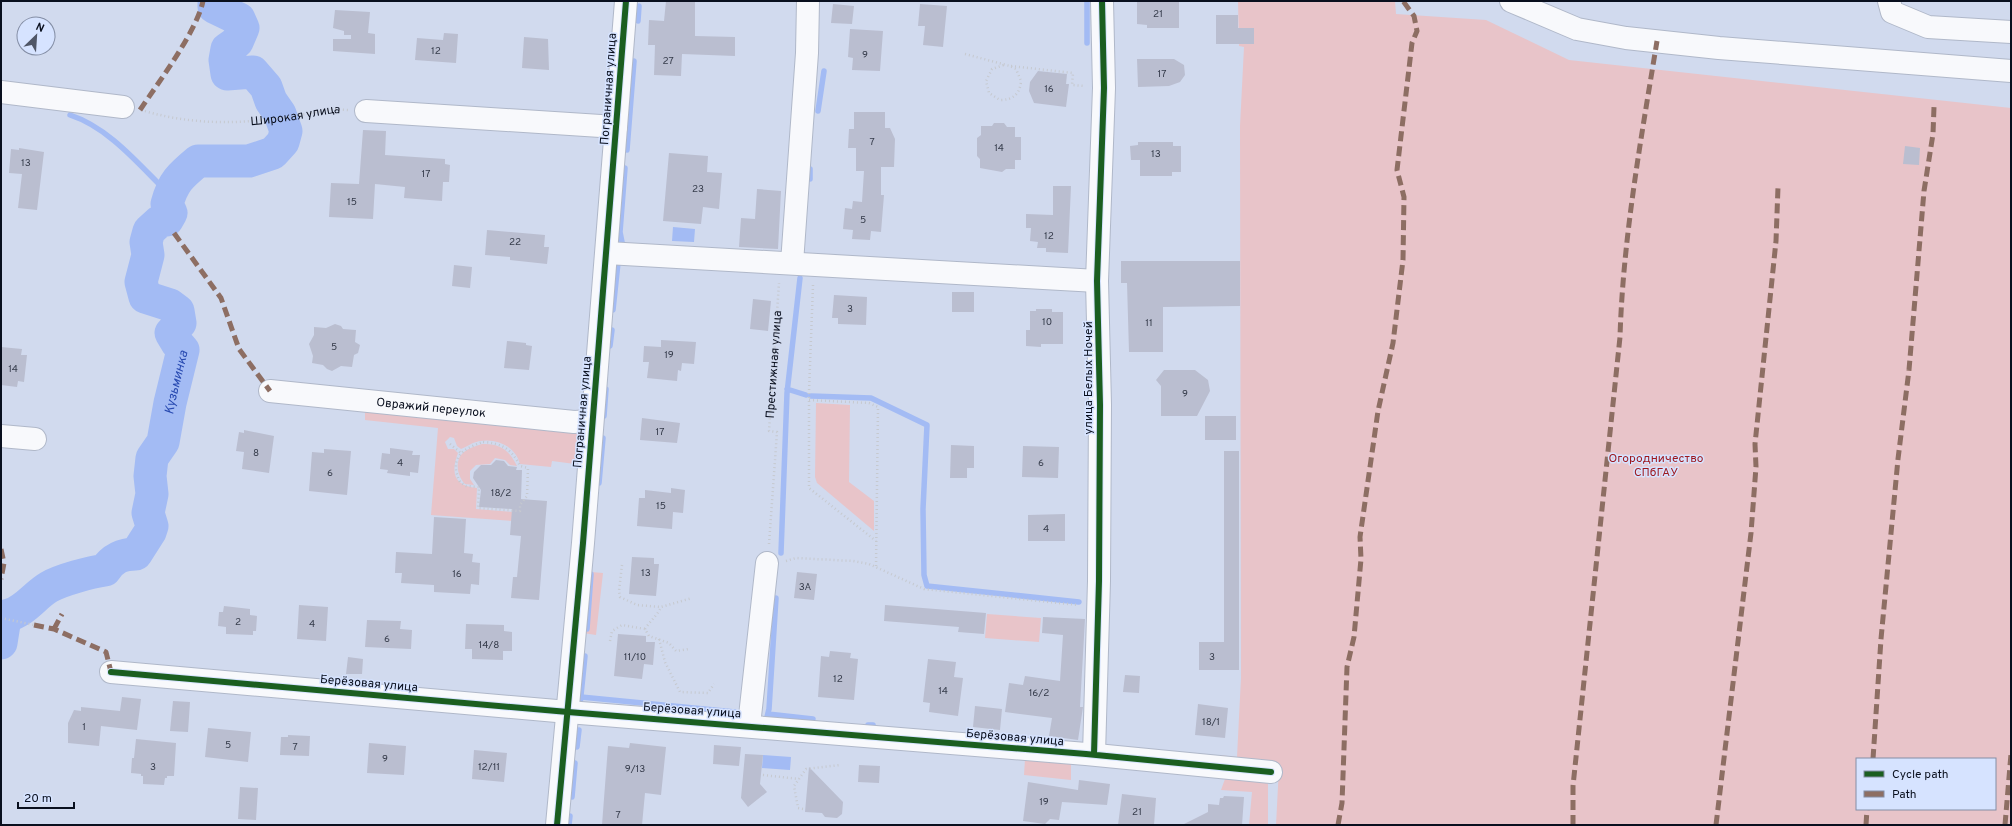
<svg xmlns="http://www.w3.org/2000/svg" width="2012" height="826" viewBox="0 0 2012 826" font-family="Overpass,sans-serif">
<rect width="100%" height="100%" fill="#d1daee"/>
<!-- green -->
<path fill="#e8c4c9" fill-rule="evenodd" d="M 1238,1 L 1395,1 L 1396,14 L 1486,20 L 1569,60 L 2011,108 L 2011,825 L 1276,825 L 1279,767 L 1219,760 L 1219,755 L 1237,757 L 1241,678 L 1240,126 L 1244,47 L 1239,46 ZM 1857,759 L 1995,759 L 1995,809 L 1857,809 Z
M 816,403 L 850,405 L 849,482 L 874,501 L 874,531 L 817,483 L 815,477 Z
M 365,405 L 581,432 L 582,460 L 575,464 L 552,461 L 551,467 L 520,464 C 515,444 491,436 473,443 C 469,445 466,447 461,449 L 457,446 L 454,438 L 450,437 L 445,442 L 448,449 L 454,449 L 458,453 C 450,474 455,486 477,488 L 476,509 L 513,512 L 513,521 L 431,515 L 438,428 L 365,420 Z
M 482,444 C 500,443 509,450 517,466 L 510,465 L 505,460 L 495,458 L 490,464 L 476,465 L 470,471 L 470,479 L 474,485 L 465,484 C 457,476 454,460 464,452 C 469,448 476,446 482,444 Z
M 591,572 L 603,573 L 596,635 L 583,633 Z
M 987,614 L 1041,618 L 1039,642 L 985,638 Z
M 1025,759 L 1071,764 L 1071,780 L 1024,775 Z
M 1225,779 L 1265,780 L 1268,784 L 1268,825 L 1249,825 L 1252,792 L 1221,790 Z"/>
<!-- water -->
<path fill="#a3bbf4" d="M 673,227 L 695,229 L 694,242 L 672,241 Z
M 763,755 L 791,757 L 790,770 L 762,768 Z"/>
<g fill="none" stroke-linecap="round" stroke-linejoin="round">
<!-- stream -->
<path stroke="#a3bbf4" stroke-width="5.5" d="M 1087,1 L 1087,43
M 638,21 L 639,6
M 818,111 L 824,71
M 70,115 C 110,128 140,166 170,195
M 627,150 L 634,61
M 810,179 L 810,169
M 622,242 L 620,232 L 625,168
M 613,310 L 618,263
M 610,346 L 612,330
M 787,389 L 806,395
M 811,396 L 871,398 L 927,425 L 923,509 L 924,575 L 927,586 L 1079,602
M 604,416 L 606,389
M 599,483 L 603,438
M 781,553 L 787,393 L 800,278
M 587,629 L 591,574
M 581,697 L 735,712
M 580,705 L 585,656
M 768,714 L 813,719
M 767,717 L 769,709 L 776,598
M 868,725 L 873,725
M 577,747 L 579,730
M 572,797 L 575,763
M 569,825 L 570,816"/>
<!-- river -->
<path stroke="#a3bbf4" stroke-width="33" id="s1" d="M 1,643 L 4,624 L 9,615 C 25,611 35,595 49,587 C 61,580 91,572 105,570 C 113,558 122,554 136,554 L 150,532 L 152,526 L 148,513 L 152,494 L 150,476 L 152,458 L 163,442 L 170,403 L 183,350 L 177,343 L 171,333 L 180,323 L 178,311 L 170,305 L 145,297 L 141,282 L 148,255 L 146,242 L 149,231 L 160,221 L 167,220 L 171,213 L 167,204 C 173,182 180,176 198,161 L 249,161 L 273,153 L 283,142 L 286,131 L 280,114 L 271,101 L 266,87 L 253,72 L 227,74 L 225,60 L 227,49 L 237,42 L 243,28 L 239,19 L 214,7 L 214,1"/>
</g>
<!-- building -->
<path fill="#babed0" d="M 666,1 L 695,1 L 695,36 L 735,37 L 735,56 L 682,54 L 681,76 L 654,75 L 655,45 L 648,45 L 649,20 L 664,21 Z
M 1137,1 L 1179,1 L 1179,28 L 1147,28 L 1147,25 L 1137,24 Z
M 833,4 L 854,6 L 852,24 L 831,23 Z
M 920,4 L 947,6 L 943,47 L 923,45 L 925,26 L 918,26 Z
M 335,10 L 370,12 L 368,33 L 375,34 L 375,54 L 333,51 L 333,39 L 351,39 L 351,35 L 344,35 L 344,31 L 333,28 Z
M 1216,15 L 1238,15 L 1238,28 L 1254,28 L 1254,44 L 1216,44 Z
M 850,29 L 883,31 L 880,71 L 852,70 L 853,58 L 848,57 Z
M 444,33 L 458,34 L 456,63 L 415,60 L 417,38 L 443,40 Z
M 524,37 L 548,39 L 549,70 L 522,68 Z
M 1137,59 L 1174,59 L 1184,65 L 1185,75 L 1180,82 L 1169,86 L 1138,87 Z
M 1038,71 L 1067,74 L 1066,84 L 1069,84 L 1066,107 L 1034,103 L 1029,91 L 1030,82 Z
M 854,112 L 885,112 L 885,128 L 890,128 L 895,139 L 894,167 L 881,167 L 881,195 L 884,195 L 881,232 L 871,231 L 870,240 L 852,239 L 853,230 L 843,229 L 845,208 L 852,209 L 853,201 L 862,202 L 864,171 L 856,171 L 856,148 L 848,148 L 849,129 L 854,129 Z
M 994,123 L 1004,123 L 1007,127 L 1015,127 L 1015,137 L 1021,137 L 1021,160 L 1015,160 L 1015,169 L 1006,169 L 1002,172 L 980,168 L 980,159 L 977,156 L 977,138 L 981,135 L 981,126 L 992,126 Z
M 363,130 L 386,131 L 385,155 L 445,159 L 445,164 L 450,165 L 449,182 L 443,182 L 442,201 L 404,198 L 405,187 L 375,184 L 373,219 L 329,217 L 331,183 L 359,184 Z
M 1138,142 L 1173,142 L 1173,146 L 1181,146 L 1181,172 L 1172,172 L 1172,176 L 1140,176 L 1140,160 L 1131,160 L 1130,146 L 1138,145 Z
M 1905,146 L 1920,148 L 1919,165 L 1903,164 Z
M 19,148 L 44,152 L 37,210 L 18,208 L 22,174 L 9,173 L 11,149 L 19,150 Z
M 669,153 L 708,156 L 707,172 L 722,173 L 719,209 L 703,207 L 701,224 L 663,221 Z
M 1053,186 L 1071,186 L 1068,253 L 1046,252 L 1046,248 L 1037,248 L 1038,242 L 1030,241 L 1031,228 L 1026,228 L 1026,214 L 1053,215 Z
M 757,189 L 781,191 L 778,249 L 739,247 L 741,218 L 755,219 Z
M 487,230 L 545,235 L 544,247 L 549,247 L 547,264 L 510,260 L 510,257 L 485,255 Z
M 1121,261 L 1240,261 L 1240,306 L 1163,307 L 1163,352 L 1129,352 L 1127,283 L 1121,283 Z
M 454,265 L 472,267 L 470,288 L 452,286 Z
M 952,292 L 974,292 L 974,312 L 952,312 Z
M 834,295 L 867,297 L 866,325 L 838,324 L 838,318 L 832,318 Z
M 753,299 L 771,301 L 768,331 L 750,329 Z
M 1036,309 L 1052,309 L 1052,312 L 1063,312 L 1063,344 L 1041,344 L 1041,347 L 1026,346 L 1026,330 L 1030,330 L 1030,311 L 1036,311 Z
M 335,324 L 341,326 L 343,329 L 356,330 L 355,342 L 360,345 L 358,353 L 354,355 L 352,367 L 341,366 L 332,371 L 327,369 L 323,365 L 312,363 L 313,356 L 309,344 L 314,335 L 314,327 L 326,328 Z
M 661,340 L 696,342 L 694,364 L 682,363 L 681,371 L 678,370 L 677,381 L 647,378 L 649,362 L 643,362 L 644,346 L 661,347 Z
M 507,341 L 526,343 L 526,345 L 532,346 L 529,370 L 504,368 Z
M 1,347 L 22,349 L 21,355 L 27,355 L 24,382 L 18,381 L 17,387 L 1,385 Z
M 1164,370 L 1195,370 L 1208,380 L 1210,391 L 1197,416 L 1161,416 L 1161,386 L 1156,380 Z
M 1205,416 L 1236,416 L 1236,440 L 1205,440 Z
M 642,418 L 680,423 L 677,443 L 640,440 Z
M 244,430 L 274,436 L 269,473 L 242,469 L 244,452 L 236,451 L 239,432 L 244,433 Z
M 951,445 L 974,446 L 974,468 L 967,468 L 967,478 L 950,478 Z
M 1023,446 L 1059,447 L 1058,478 L 1022,477 Z
M 390,448 L 413,451 L 412,455 L 420,455 L 418,473 L 410,472 L 410,476 L 387,473 L 388,470 L 380,469 L 382,453 L 390,454 Z
M 324,449 L 351,451 L 347,495 L 309,491 L 312,452 L 324,453 Z
M 1224,451 L 1239,451 L 1239,670 L 1199,670 L 1199,642 L 1224,642 Z
M 496,460 L 504,461 L 508,466 L 517,467 L 516,470 L 522,470 L 521,499 L 547,501 L 539,600 L 511,598 L 513,577 L 517,577 L 521,536 L 510,535 L 512,509 L 479,507 L 481,490 L 473,478 L 474,472 L 481,465 L 491,465 Z
M 671,488 L 685,490 L 683,513 L 673,512 L 672,529 L 637,526 L 639,498 L 645,498 L 645,490 L 671,493 Z
M 1065,514 L 1065,541 L 1028,541 L 1028,515 Z
M 434,517 L 466,519 L 464,553 L 473,554 L 472,562 L 480,563 L 479,585 L 471,584 L 470,594 L 434,592 L 434,585 L 401,583 L 402,573 L 395,573 L 396,552 L 432,554 Z
M 632,557 L 654,558 L 654,564 L 659,564 L 656,596 L 629,594 Z
M 797,572 L 817,574 L 814,600 L 794,598 Z
M 299,605 L 328,607 L 326,641 L 297,639 Z
M 885,605 L 986,613 L 984,634 L 958,632 L 959,627 L 884,621 Z
M 224,606 L 250,609 L 250,615 L 257,616 L 256,631 L 253,631 L 253,635 L 226,634 L 226,627 L 218,626 L 219,612 L 223,612 Z
M 1043,617 L 1085,619 L 1080,707 L 1083,707 L 1078,740 L 1049,736 L 1052,718 L 1005,712 L 1009,683 L 1023,685 L 1025,676 L 1060,681 L 1063,635 L 1042,633 Z
M 367,620 L 401,621 L 400,629 L 412,630 L 411,649 L 365,647 Z
M 466,624 L 504,625 L 504,631 L 512,632 L 512,651 L 503,651 L 503,660 L 472,659 L 472,649 L 465,649 Z
M 618,634 L 646,636 L 646,642 L 655,642 L 653,665 L 644,664 L 642,679 L 614,676 Z
M 830,651 L 851,653 L 850,658 L 858,659 L 854,700 L 818,697 L 821,656 L 829,657 Z
M 348,657 L 363,659 L 362,674 L 346,674 Z
M 928,659 L 956,662 L 954,677 L 963,678 L 958,716 L 929,712 L 930,703 L 923,702 Z
M 1125,675 L 1140,676 L 1139,693 L 1123,692 Z
M 122,697 L 141,699 L 137,730 L 101,726 L 99,746 L 68,743 L 68,723 L 74,710 L 81,711 L 81,707 L 120,711 Z
M 173,701 L 190,702 L 188,732 L 170,731 Z
M 1198,704 L 1228,708 L 1225,738 L 1195,735 Z
M 975,706 L 1002,709 L 1000,730 L 973,727 Z
M 208,728 L 251,732 L 248,762 L 205,757 Z
M 288,735 L 310,736 L 309,756 L 280,755 L 281,737 L 288,737 Z
M 136,739 L 176,743 L 174,776 L 167,776 L 167,778 L 165,778 L 164,785 L 143,784 L 143,776 L 141,776 L 141,774 L 131,773 L 132,758 L 134,758 Z
M 369,743 L 406,746 L 404,775 L 367,773 Z
M 630,743 L 666,747 L 661,795 L 645,793 L 642,825 L 602,825 L 608,746 L 629,748 Z
M 714,745 L 741,747 L 739,766 L 713,764 Z
M 474,750 L 507,753 L 504,782 L 472,779 Z
M 745,754 L 763,755 L 760,784 L 767,792 L 748,807 L 741,798 Z
M 859,765 L 880,766 L 879,783 L 858,782 Z
M 809,767 L 843,802 L 842,814 L 837,818 L 825,817 L 822,813 L 805,812 Z
M 1079,780 L 1110,784 L 1107,805 L 1062,802 L 1059,820 L 1050,819 L 1045,824 L 1023,821 L 1028,782 L 1078,790 Z
M 240,787 L 258,788 L 256,820 L 238,819 Z
M 1122,794 L 1156,798 L 1154,825 L 1118,825 Z
M 1224,796 L 1244,797 L 1242,825 L 1182,825 L 1208,812 L 1208,804 L 1219,805 L 1220,798 L 1223,798 Z"/>
<g fill="none" stroke-linecap="round" stroke-linejoin="round">
<defs>
<g id="minor">
<path d="M 1511,1 L 1577,29 L 1626,38 L 1719,48 L 2011,71"/>
<path d="M 1889,1 L 1892,12 L 1928,27 L 2011,32"/>
<path d="M 1,92 L 123,107"/>
<path d="M 366,111 L 616,127"/>
<path d="M 607,253 L 1097,281"/>
<path d="M 792,263 L 807,53 L 808,1"/>
<path id="s4" d="M 270,391 L 574,422 L 592,421"/>
<path d="M 1,436 L 35,439"/>
<path d="M 111,672 L 568,712 L 1086,754 L 1271,772"/>
<path d="M 749,725 L 767,563"/>
<path d="M 1094,754 L 1099,581 L 1100,405 L 1097,281 L 1104,88 L 1102,1"/>
<path d="M 557,825 L 583,543 L 626,1"/>
</g>
</defs>
<!-- minor casing -->
<use href="#minor" stroke="#b0b8c9" stroke-width="24"/>
<!-- path -->
<g stroke="#c6c9cf" stroke-width="2.5" stroke-dasharray="1 3" stroke-linecap="butt">
<path d="M 965,54 L 1010,66 L 1016,69 L 1021,81 C 1020,94 1013,100 1000,100 L 989,93 L 986,81 L 992,69 L 1004,65"/>
<path d="M 1011,66 L 1073,73 L 1072,85 L 1085,86"/>
<path id="s2" d="M 141,110 C 208,130 266,122 333,109 L 348,110"/>
<path d="M 813,285 L 809,392 L 809,488 L 876,541"/>
<path d="M 809,400 L 869,403 L 878,407 L 876,567"/>
<path d="M 483,442 C 501,443 512,449 520,466 L 528,468 L 527,496 L 520,505 L 520,511 L 478,508 L 479,487 L 466,486 L 460,482 C 449,459 461,449 483,442 Z"/>
<path d="M 450,444 L 461,453"/>
<path id="s3" d="M 769,544 L 777,432 L 769,431 L 779,283"/>
<path d="M 786,561 L 796,558 L 853,561 L 869,564 L 924,589 L 1078,605"/>
<path d="M 622,565 L 619,591 L 620,597 L 637,605 L 661,607"/>
<path d="M 1,618 L 34,625"/>
<path d="M 645,629 C 650,621 657,616 661,607 L 692,598"/>
<path d="M 659,639 L 665,662 L 680,692 L 708,693 L 714,684"/>
<path d="M 610,641 L 612,631 L 622,625 L 645,629 L 649,636 L 669,643 L 676,651 L 689,649"/>
<path d="M 763,775 L 799,779"/>
<path d="M 803,809 L 798,808 L 794,786 L 806,769 L 840,765"/>
</g>
<!-- minor -->
<use href="#minor" stroke="#f8f9fc" stroke-width="22"/>
<!-- quiet -->
<path stroke="#8d6e63" stroke-width="5" stroke-dasharray="10 5" stroke-linecap="butt" d="M 140,110 C 158,83 197,31 203,1
M 174,233 L 221,298 L 239,349 L 270,391
M 1,549 L 4,563 L 1,579
M 34,625 L 54,629 L 106,652 L 111,672
M 54,629 L 62,614
M 1873,759 L 1881,639 L 1898,459 L 1909,370 L 1924,191 L 1933,134 L 1934,107
M 1338,825 L 1342,803 L 1347,667 L 1354,637 L 1361,559 L 1360,537 L 1378,411 L 1393,343 L 1403,260 L 1404,197 L 1397,170 L 1412,43 L 1417,31 L 1414,16 L 1403,1
M 1573,825 L 1573,786 L 1620,337 C 1623,238 1641,139 1657,41
M 1716,825 L 1751,533 L 1756,467 L 1755,444 L 1776,241 L 1778,187
M 1866,825 L 1867,809
M 2005,825 L 2011,754"/>
<defs>
<path id="cycleway" d="M 111,672 L 568,712 L 1086,754 L 1271,772
M 1094,754 L 1099,581 L 1100,405 L 1097,281 L 1104,88 L 1102,1
M 557,825 L 583,543 L 626,1"/>
</defs>
<!-- cycleway casing -->
<use href="#cycleway" stroke="#d6e3ff" stroke-width="8"/>
<!-- cycleway -->
<use href="#cycleway" stroke="#1b5e20" stroke-width="6"/>
</g>
<g text-anchor="middle" stroke-width="3" stroke-linejoin="round" paint-order="stroke">
<!-- number labels -->
<g font-size="10" fill="#353b4a">
<text x="1158" y="17">21</text>
<text x="436" y="54">12</text>
<text x="865" y="58">9</text>
<text x="668" y="64">27</text>
<text x="1162" y="77">17</text>
<text x="1049" y="92">16</text>
<text x="872" y="145">7</text>
<text x="999" y="151">14</text>
<text x="1156" y="157">13</text>
<text x="26" y="166">13</text>
<text x="426" y="177">17</text>
<text x="698" y="192">23</text>
<text x="352" y="205">15</text>
<text x="863" y="223">5</text>
<text x="1049" y="239">12</text>
<text x="515" y="245">22</text>
<text x="850" y="312">3</text>
<text x="1047" y="325">10</text>
<text x="1149" y="326">11</text>
<text x="334" y="350">5</text>
<text x="669" y="358">19</text>
<text x="13" y="372">14</text>
<text x="1185" y="397">9</text>
<text x="660" y="435">17</text>
<text x="256" y="456">8</text>
<text x="400" y="466">4</text>
<text x="1041" y="466">6</text>
<text x="330" y="476">6</text>
<text x="501" y="496">18/2</text>
<text x="661" y="509">15</text>
<text x="1046" y="532">4</text>
<text x="646" y="576">13</text>
<text x="457" y="577">16</text>
<text x="805" y="590">3А</text>
<text x="238" y="625">2</text>
<text x="312" y="627">4</text>
<text x="387" y="642">6</text>
<text x="489" y="648">14/8</text>
<text x="635" y="660">11/10</text>
<text x="1212" y="660">3</text>
<text x="838" y="682">12</text>
<text x="943" y="694">14</text>
<text x="1039" y="696">16/2</text>
<text x="1211" y="725">18/1</text>
<text x="84" y="730">1</text>
<text x="228" y="748">5</text>
<text x="295" y="750">7</text>
<text x="385" y="762">9</text>
<text x="153" y="770">3</text>
<text x="489" y="770">12/11</text>
<text x="635" y="772">9/13</text>
<text x="1044" y="805">19</text>
<text x="1137" y="815">21</text>
<text x="618" y="818">7</text>
</g>
<!-- street labels -->
<g font-size="12" fill="#090f1e" stroke="#d6e3ff">
<text transform="translate(608 89) rotate(-86)" y="4">Пограничная улица</text>
<text dy="4" stroke="none"><textPath href="#s2" startOffset="156">Широкая улица</textPath></text>
<text dy="4" stroke="none"><textPath href="#s3" startOffset="187">Престижная улица</textPath></text>
<text transform="translate(1088 378) rotate(-90)" y="4">улица Белых Ночей</text>
<text dy="4" stroke="none"><textPath href="#s4" startOffset="162">Овражий переулок</textPath></text>
<text transform="translate(582 412) rotate(-85)" y="4">Пограничная улица</text>
<text transform="translate(369 683) rotate(5)" y="4">Берёзовая улица</text>
<text transform="translate(692 710) rotate(4)" y="4">Берёзовая улица</text>
<text transform="translate(1015 737) rotate(5)" y="4">Берёзовая улица</text>
</g>
<!-- park labels -->
<g font-size="12" fill="#9d171d" stroke="#d6e3ff">
<text x="1656" y="462">Огородничество<tspan x="1656" dy="14">СПбГАУ</tspan></text>
</g>
<!-- water labels -->
<g font-size="13" font-style="italic" fill="#284ab1" stroke="#d6e3ff">
<text dy="5" stroke="none"><textPath href="#s1" startOffset="356">Кузьминка</textPath></text>
</g>
</g>
<!-- border -->
<rect width="2012" height="826" fill="none" stroke="#090f1e" stroke-width="4"/>
<!-- legend -->
<rect x="1856" y="758" width="140" height="52" fill="#d6e3ff" stroke="#848ea5"/>
<rect x="1864" y="771" width="20" height="6" fill="#1b5e20" stroke="#848ea5"/>
<text x="1892" y="778" font-size="12" fill="#090f1e">Cycle path</text>
<rect x="1864" y="791" width="20" height="6" fill="#8d6e63" stroke="#848ea5"/>
<text x="1892" y="798" font-size="12" fill="#090f1e">Path</text>
<!-- north arrow -->
<g transform="translate(36 36) rotate(25)"><circle r="19" fill="#d6e3ff" stroke="#848ea5"/>
<path d="M0-3L7 15L0 10L-7 15Z" fill="#4f5667"/>
<text y="-6" font-size="11" font-weight="bold" text-anchor="middle" fill="#090f1e">N</text>
</g>
<!-- scale -->
<path d="M18 802v6h56v-6" fill="none" stroke="#090f1e" stroke-width="2"/>
<text x="24" y="802" font-size="12" fill="#090f1e" stroke="#d6e3ff" stroke-width="3" paint-order="stroke">20 m</text>
</svg>
